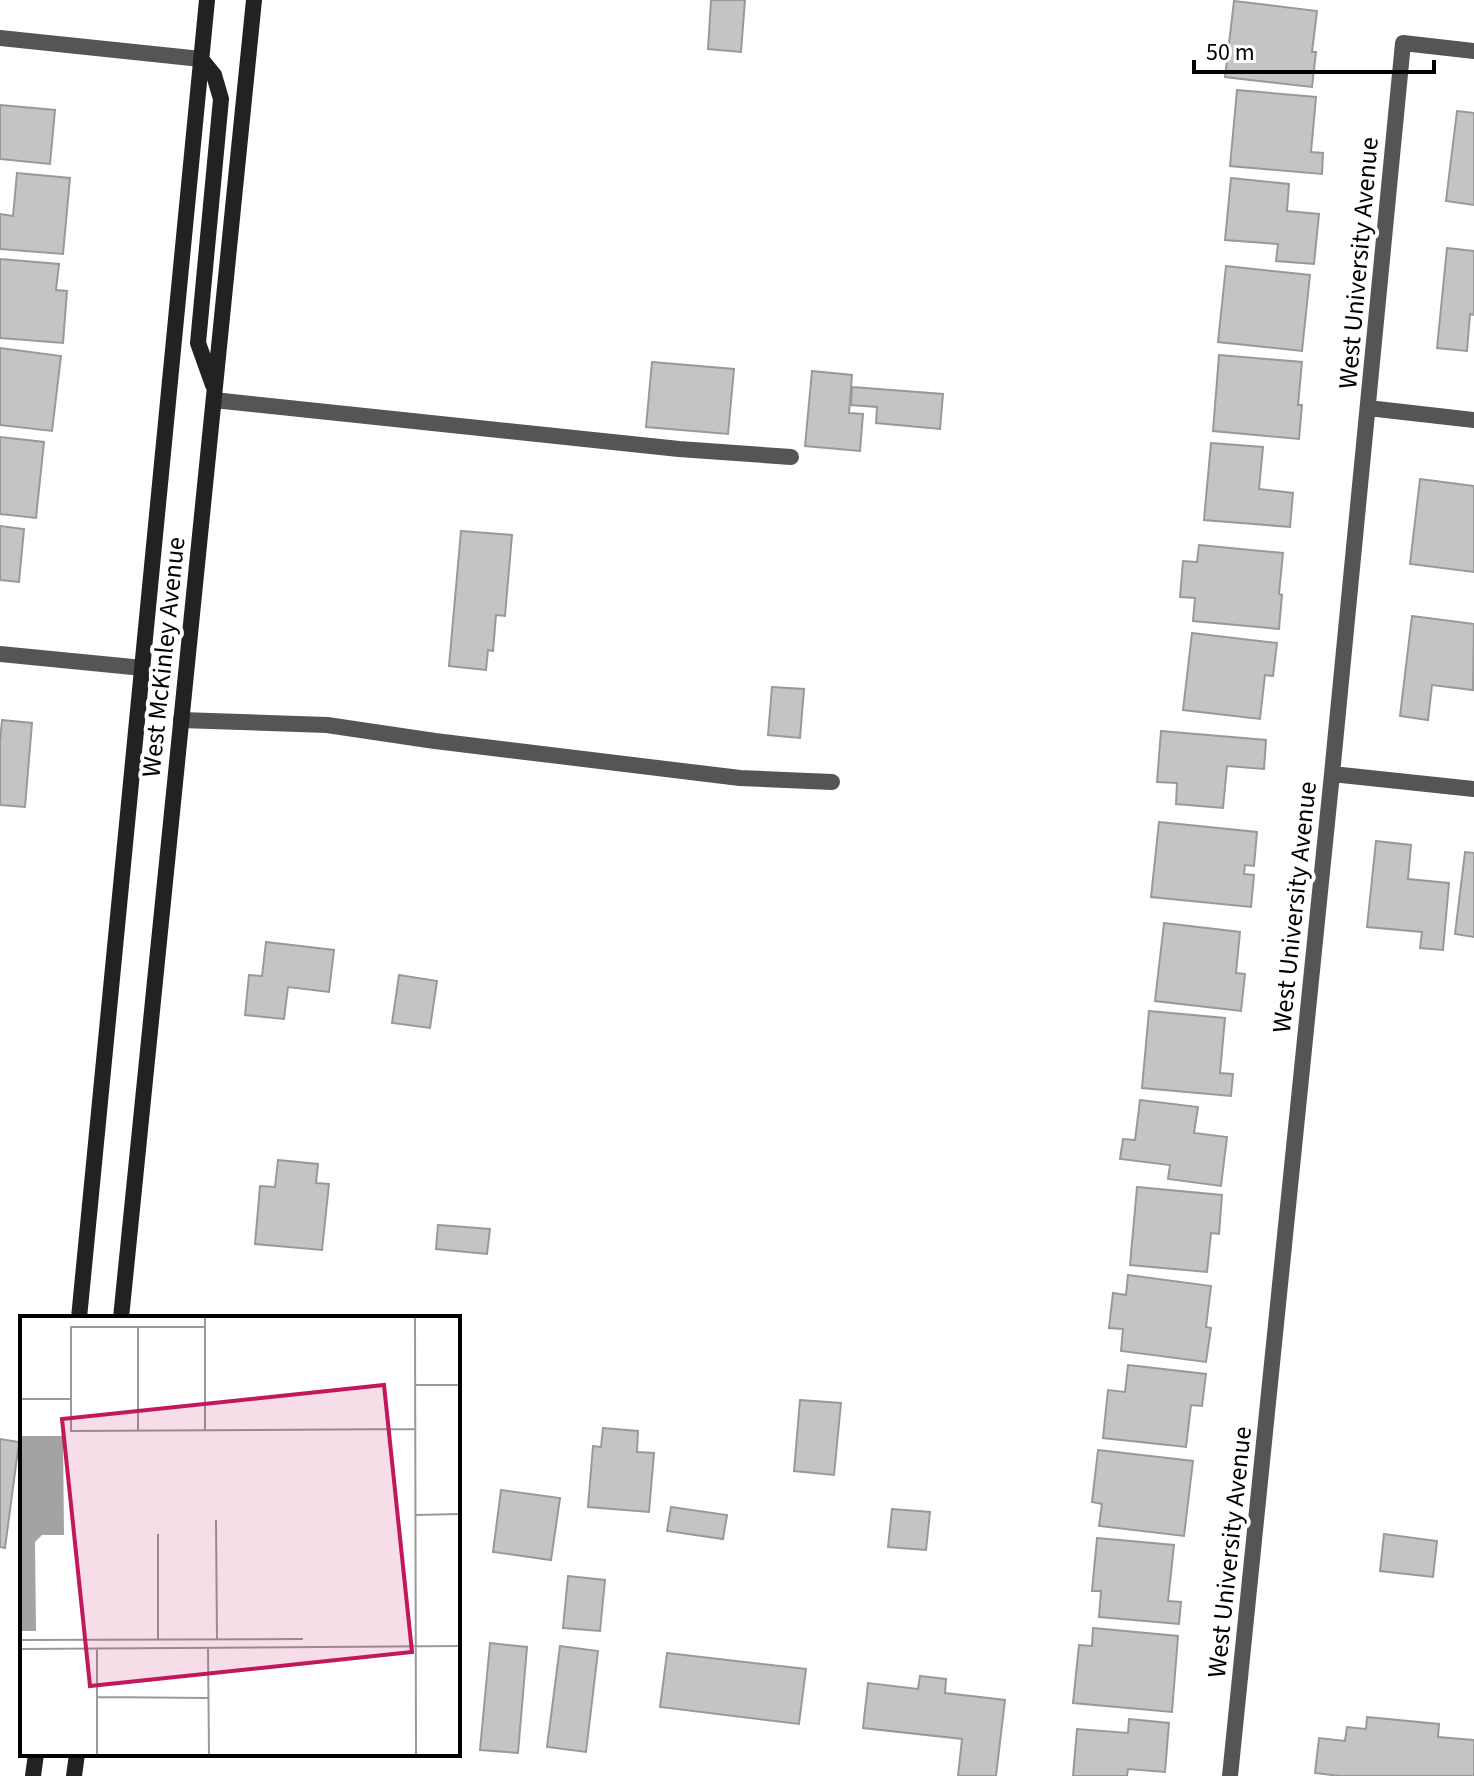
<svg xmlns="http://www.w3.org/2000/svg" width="1474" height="1776" viewBox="0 0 1474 1776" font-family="'Source Sans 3',sans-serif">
<rect width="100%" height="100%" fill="#fff"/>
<!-- building -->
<path fill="#c4c4c4" stroke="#999" stroke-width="2" d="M 711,0 L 745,0 L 741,52 L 708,49 Z
M 1234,1 L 1317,11 L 1312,52 L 1316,52 L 1312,87 L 1225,77 Z
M 1237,90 L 1316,97 L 1311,152 L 1323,153 L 1322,174 L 1230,166 Z
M 0,105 L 55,110 L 50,164 L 0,159 Z
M 1457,111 L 1474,113 L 1474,205 L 1446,201 Z
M 17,173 L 70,178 L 63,254 L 0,249 L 0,214 L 13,216 Z
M 1231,178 L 1289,184 L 1287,211 L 1319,214 L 1314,264 L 1276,261 L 1278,244 L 1225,240 Z
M 1447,248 L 1474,251 L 1474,315 L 1470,314 L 1467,351 L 1437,348 Z
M 0,259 L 59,264 L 56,290 L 67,291 L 63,343 L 0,338 Z
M 1226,266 L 1310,275 L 1302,351 L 1218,342 Z
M 0,348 L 61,356 L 52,431 L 0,425 Z
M 1219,355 L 1302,362 L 1298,405 L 1302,405 L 1299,439 L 1213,431 Z
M 652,362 L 734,369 L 728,434 L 646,427 Z
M 812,371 L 852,375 L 849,413 L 863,414 L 860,451 L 805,446 Z
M 852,387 L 943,394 L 940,429 L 876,423 L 877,407 L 851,405 Z
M 0,437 L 44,442 L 36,518 L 0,514 Z
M 1211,443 L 1263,447 L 1259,489 L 1293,493 L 1290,527 L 1204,520 Z
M 1420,479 L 1474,486 L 1474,572 L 1410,564 Z
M 0,526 L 24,529 L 19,582 L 0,580 Z
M 461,531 L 512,535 L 505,616 L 496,615 L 493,651 L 488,650 L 486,670 L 449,666 Z
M 1199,545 L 1283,553 L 1279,594 L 1282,595 L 1279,629 L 1193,621 L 1195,598 L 1180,597 L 1183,561 L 1197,562 Z
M 1412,616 L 1474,624 L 1473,690 L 1432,685 L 1428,720 L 1400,716 Z
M 1192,633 L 1277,643 L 1273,676 L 1265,675 L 1260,719 L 1183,710 Z
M 772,687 L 804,689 L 800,738 L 768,735 Z
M 2,720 L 32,723 L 25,807 L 0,805 L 0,742 Z
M 1161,731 L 1266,740 L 1264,769 L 1227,766 L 1223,808 L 1176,804 L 1177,783 L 1157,782 Z
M 1159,822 L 1257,832 L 1254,866 L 1245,865 L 1244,874 L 1254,875 L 1251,907 L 1151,897 Z
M 1376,841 L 1411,845 L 1408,879 L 1449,883 L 1443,950 L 1420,948 L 1422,932 L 1367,927 Z
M 1465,852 L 1474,853 L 1474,937 L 1455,934 Z
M 1164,923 L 1240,932 L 1236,973 L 1245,974 L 1241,1011 L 1155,1001 Z
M 266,942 L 334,950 L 329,992 L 288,987 L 284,1019 L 245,1015 L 249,975 L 262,976 Z
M 399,975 L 437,981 L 430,1028 L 392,1023 Z
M 1149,1011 L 1225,1018 L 1220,1073 L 1233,1074 L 1231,1096 L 1142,1088 Z
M 1140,1100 L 1198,1107 L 1194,1133 L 1227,1137 L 1221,1186 L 1168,1179 L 1170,1165 L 1120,1159 L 1123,1139 L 1135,1140 Z
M 278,1160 L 318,1164 L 316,1183 L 329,1184 L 322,1250 L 255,1244 L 260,1186 L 275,1187 Z
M 1137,1187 L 1222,1195 L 1219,1234 L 1211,1233 L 1207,1272 L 1130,1265 Z
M 438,1225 L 490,1229 L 487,1254 L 436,1249 Z
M 1128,1275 L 1211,1286 L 1206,1327 L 1211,1328 L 1206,1362 L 1121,1351 L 1123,1329 L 1109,1328 L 1113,1293 L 1126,1295 Z
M 1128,1365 L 1206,1374 L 1202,1406 L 1191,1405 L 1186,1447 L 1103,1438 L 1108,1390 L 1125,1392 Z
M 800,1400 L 841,1403 L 834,1475 L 794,1471 Z
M 603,1428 L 638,1431 L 637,1452 L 654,1453 L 649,1512 L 588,1507 L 593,1446 L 601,1447 Z
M 0,1439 L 19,1442 L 5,1548 L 0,1547 Z
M 1098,1450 L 1193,1461 L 1184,1536 L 1099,1526 L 1102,1504 L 1092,1502 Z
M 501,1490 L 560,1498 L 551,1560 L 493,1552 Z
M 671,1507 L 727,1515 L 723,1539 L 667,1531 Z
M 892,1509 L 930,1512 L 926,1550 L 888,1547 Z
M 1384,1534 L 1437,1541 L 1433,1577 L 1380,1571 Z
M 1097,1538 L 1174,1545 L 1168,1601 L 1181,1602 L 1179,1624 L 1099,1617 L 1101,1591 L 1092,1591 Z
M 568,1576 L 605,1580 L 600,1631 L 563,1628 Z
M 1093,1628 L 1178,1636 L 1172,1712 L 1073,1703 L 1079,1645 L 1092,1646 Z
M 490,1643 L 527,1647 L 518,1753 L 480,1750 Z
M 560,1646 L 598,1651 L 586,1752 L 547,1747 Z
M 667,1653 L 806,1669 L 799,1724 L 660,1707 Z
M 920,1676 L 946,1679 L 945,1693 L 1005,1700 L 996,1776 L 958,1776 L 962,1739 L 863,1728 L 868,1683 L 918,1689 Z
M 1367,1717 L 1439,1724 L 1438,1737 L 1474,1740 L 1474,1776 L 1340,1776 L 1315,1773 L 1319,1738 L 1345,1741 L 1347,1727 L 1366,1729 Z
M 1129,1719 L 1169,1723 L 1165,1772 L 1128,1769 L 1127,1776 L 1073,1776 L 1077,1729 L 1128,1733 Z"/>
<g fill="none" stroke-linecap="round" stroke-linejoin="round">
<!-- service -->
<path stroke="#555" stroke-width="16" d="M 214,400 L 679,449 L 791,457
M 181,720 L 327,725 L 435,741 L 740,778 L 832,782"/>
<!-- minor -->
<path stroke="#555" stroke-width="16" d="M 0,38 L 201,59
M 1368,408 L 1474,420
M 0,654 L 143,668
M 1332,774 L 1474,789
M 1230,1776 L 1332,774 L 1403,43 L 1474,51"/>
<!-- secondary -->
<path stroke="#222" stroke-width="16" d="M 201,59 L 214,75 L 221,99 L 198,343 L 213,385
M 79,1318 L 207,0
M 121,1318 L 254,0
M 33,1776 L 36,1754
M 74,1776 L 77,1754"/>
</g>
<g text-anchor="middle" stroke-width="8" stroke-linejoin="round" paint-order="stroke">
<!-- street labels -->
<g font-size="26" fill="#000" stroke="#fff">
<text transform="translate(1358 263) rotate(-85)" y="9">West University Avenue</text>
<text transform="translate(163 657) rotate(-84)" y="9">West McKinley Avenue</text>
<text transform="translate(1294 907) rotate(-84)" y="9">West University Avenue</text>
<text transform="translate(1229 1552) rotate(-84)" y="9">West University Avenue</text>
</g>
</g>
<!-- overview -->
<g transform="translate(20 1316)">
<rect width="440" height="440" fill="#fff"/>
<path d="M 0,120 L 43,120 L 44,219 L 22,219 L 15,226 L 16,315 L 0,315 Z" fill="#a3a3a3"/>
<path fill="none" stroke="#999" stroke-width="2" d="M 185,1 L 185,114M 395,1 L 396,439M 185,11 L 51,11 L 51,115 L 395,113M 395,69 L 440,69M 0,83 L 51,83M 118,114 L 118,11M 395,199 L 440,198M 196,204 L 197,324M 138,218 L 138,324M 0,324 L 283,323M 188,331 L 189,439M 0,333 L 440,330M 77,381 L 189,382M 77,439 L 77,333"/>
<path fill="#c2185b" fill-opacity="0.15" stroke="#c2185b" stroke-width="4" d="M 364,69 L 392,336 L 70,370 L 42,103 Z"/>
<rect width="440" height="440" fill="none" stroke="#000" stroke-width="4"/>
</g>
<!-- scale -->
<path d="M1194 60v12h240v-12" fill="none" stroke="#000000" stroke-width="4"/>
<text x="1206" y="60" font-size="24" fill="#000000" stroke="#ffffff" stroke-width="6" paint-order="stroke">50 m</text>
</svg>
